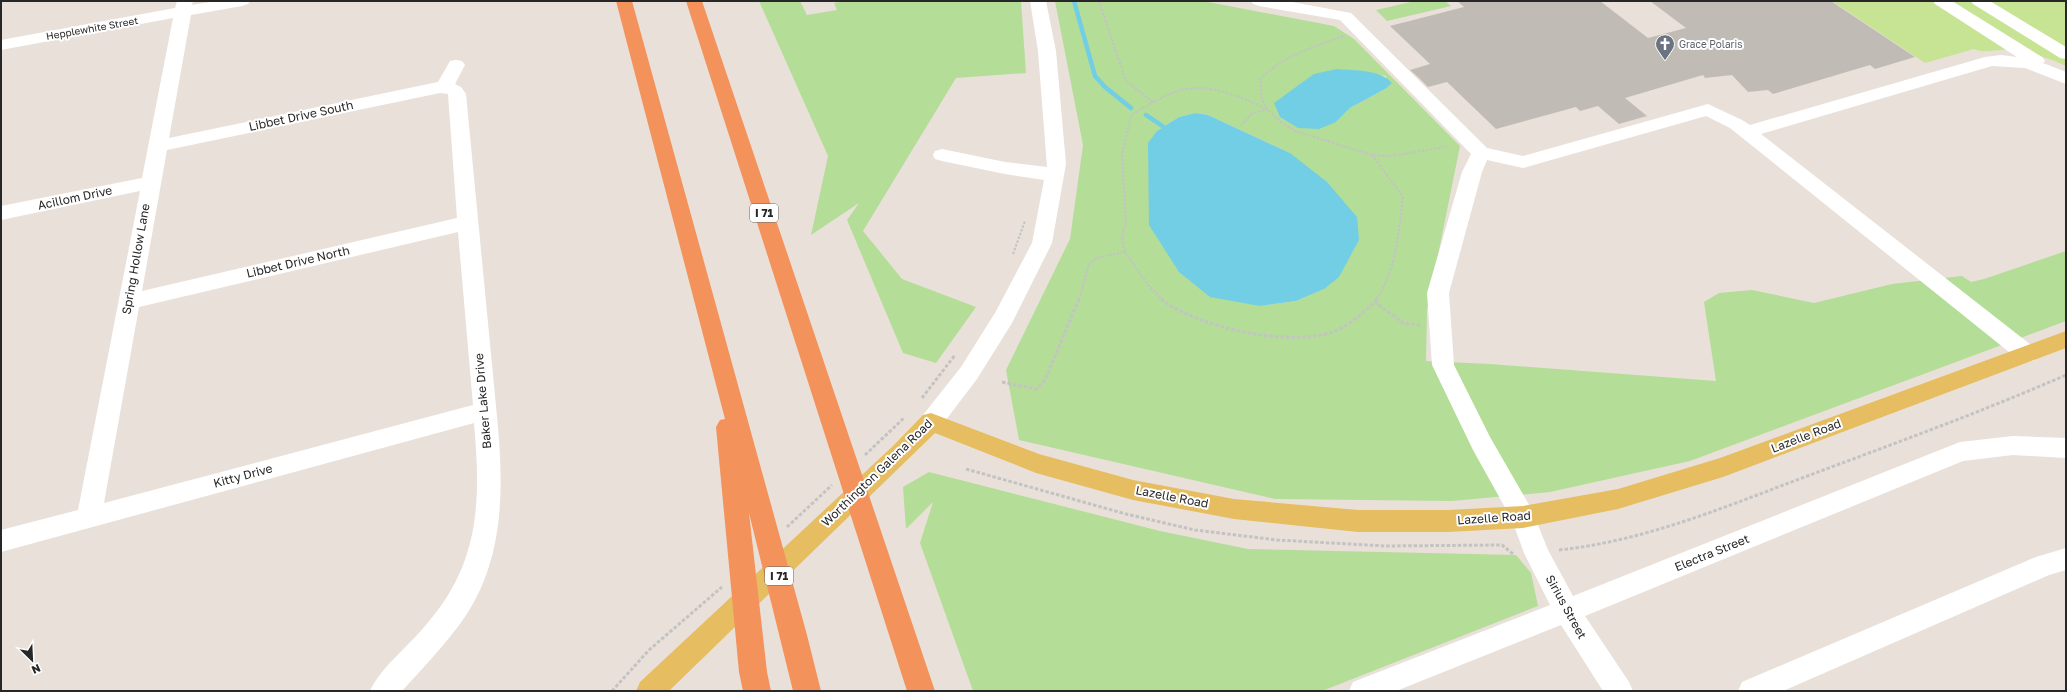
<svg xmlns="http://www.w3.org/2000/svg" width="2067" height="692" viewBox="0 0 2067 692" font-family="'Golos Text',sans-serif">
<rect width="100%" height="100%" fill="#e9e1d9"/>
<!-- green -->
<path fill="#b4dd98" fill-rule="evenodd" d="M 759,1 L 800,1 L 807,15 L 837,10 L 834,3 L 844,1 L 1021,1 L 1026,73 L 956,78 L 863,231 L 902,279 L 976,307 L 936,363 L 903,353 L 847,220 L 859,203 L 811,235 L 828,156 Z
M 1055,1 L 1203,1 L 1334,26 L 1354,39 L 1460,146 L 1427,310 L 1426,361 L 1490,364 L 1716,381 L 1704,302 L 1719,293 L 1752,290 L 1814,303 L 1892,284 L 1962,276 L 1971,282 L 1984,279 L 2066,251 L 2066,321 L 1690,461 L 1550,492 L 1452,501 L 1275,499 L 1019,440 L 1006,370 L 1070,239 L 1083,145 ZM 1337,69 L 1386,76 L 1385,89 L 1350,108 L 1336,122 ZM 1195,113 L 1208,115 L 1290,153 L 1324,289 L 1296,301 L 1260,306 L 1157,131 L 1179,117 Z
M 1415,1 L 1445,1 L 1451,6 L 1387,21 L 1376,10 Z
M 929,472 L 1160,531 L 1248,549 L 1516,555 L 1531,573 L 1538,606 L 1322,691 L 973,691 L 920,543 L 933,502 L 906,529 L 903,487 Z"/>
<!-- pitch -->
<path fill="#c7e394" d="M 1832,1 L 2066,1 L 2066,66 C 2048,57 2028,52 2008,50 C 1997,49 1984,54 1974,49 L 1925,63 Z"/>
<!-- water -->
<path fill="#71cee5" d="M 1337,69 C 1355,71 1380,69 1392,83 L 1385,89 L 1350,108 L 1336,122 L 1319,129 L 1298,128 L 1280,117 L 1274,103 L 1314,74 Z
M 1195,113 L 1208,115 L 1290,153 L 1327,182 L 1357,217 L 1359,240 L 1339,277 L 1324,289 L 1296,301 L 1260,306 L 1210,297 L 1179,272 L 1149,225 L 1148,143 L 1157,131 L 1179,117 Z"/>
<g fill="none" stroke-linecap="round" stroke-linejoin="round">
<!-- stream -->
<path stroke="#71cee5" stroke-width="4.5" d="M 1074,1 L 1095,76 L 1105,87 L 1131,108
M 1146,115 L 1164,127"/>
</g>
<!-- building -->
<path fill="#c1bbb6" d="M 1457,1 L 1600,1 L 1648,38 L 1686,28 L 1650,1 L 1831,1 L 1915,57 L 1875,69 L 1870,65 L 1773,94 L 1768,90 L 1748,92 L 1732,75 L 1705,78 L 1703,75 L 1625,98 L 1647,116 L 1619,124 L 1598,106 L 1580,111 L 1576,107 L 1496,129 L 1447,82 L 1428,87 L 1418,77 L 1410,70 L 1430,64 L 1390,26 L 1464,7 Z"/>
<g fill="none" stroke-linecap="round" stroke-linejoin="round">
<!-- path-far1 -->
<path stroke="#c3c3c3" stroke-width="2" stroke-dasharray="2.5 1.5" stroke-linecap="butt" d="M 1099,1 L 1126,81 L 1153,102
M 1343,36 C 1313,47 1283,56 1260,79 L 1262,99 L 1267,109 L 1281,122 L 1295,131 L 1372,155 L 1391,156 L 1450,146
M 1372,155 L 1403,197 C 1399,231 1396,271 1376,300
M 1125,252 L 1122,238 L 1126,222 L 1122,155 L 1131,115 C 1147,106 1163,95 1181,90 C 1210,83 1241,97 1267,109 L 1251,114 L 1241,126
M 1013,254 L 1025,221
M 1079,300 L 1089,264 L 1096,258 L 1125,252 L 1148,285 L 1163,300"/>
<!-- path -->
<path stroke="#c3c3c3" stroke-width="3" stroke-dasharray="3.5 2" stroke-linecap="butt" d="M 1161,299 C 1198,328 1289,347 1333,332 C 1349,326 1362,313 1375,302 L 1403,323 L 1420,325
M 1375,302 L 1377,299
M 1002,382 L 1037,389 L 1045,380 L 1079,299
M 922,398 L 955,355
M 865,455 L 904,418
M 966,469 L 1126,514 L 1195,530 L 1277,540 L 1386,546 L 1502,545 L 1513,554
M 787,527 L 832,485
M 1559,550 C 1644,541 1722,508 1802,478 C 1890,445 1979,413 2066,375
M 612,691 L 649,650 L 722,587"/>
<!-- minor -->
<path fill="#fff" fill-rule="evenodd" d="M 177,1 L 193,1 L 192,5 L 215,1 L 250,1 L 248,4 L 242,6 L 191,15 L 169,138 L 438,82 L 450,61 L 456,60 L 462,61 L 465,65 L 455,84 L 461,87 L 466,94 L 498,427 C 504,497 503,565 460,624 C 442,648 422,669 402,691 L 370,691 C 380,668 409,646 425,626 C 480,564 481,502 474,423 L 1,552 L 1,530 L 78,510 L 140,191 L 1,220 L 1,206 L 142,178 L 173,18 L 1,50 L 1,40 L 175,8 ZM 440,93 L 448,94 L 457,218 L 142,291 L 167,150 ZM 458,232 L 473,405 L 104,503 L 139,307 Z
M 1030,1 L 1046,1 L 1056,51 L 1066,164 L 1052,243 L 1012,323 L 977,379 L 939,429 L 931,431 L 923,429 L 919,422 L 923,415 L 961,367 L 995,313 L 1032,243 L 1044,180 L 1005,174 L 942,161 L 935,159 L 933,155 L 935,151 L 942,149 L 1005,162 L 1047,167 L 1038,51 Z
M 1251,1 L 1287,1 L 1351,13 L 1487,148 L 1523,156 L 1708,104 L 1742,120 L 1750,125 L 1985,57 L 2001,55 L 2017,57 L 1935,4 L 1933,1 L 1952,1 L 2042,57 L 2045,61 L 2043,63 L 2066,72 L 2066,84 L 2025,68 L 1992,66 L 1761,134 L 2035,348 L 2038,354 L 2035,360 L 2027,362 L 2019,360 L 1740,136 L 1730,128 L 1706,116 L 1523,168 L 1487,160 L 1482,172 L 1449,293 L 1454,365 L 1490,437 L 1532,510 L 1548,550 L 1573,596 L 1960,442 L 2013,436 L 2066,438 L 2066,458 L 2013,455 L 1963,461 L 1585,616 L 1629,682 L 1633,691 L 1603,691 L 1561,625 L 1396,691 L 1349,691 L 1353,682 L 1550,605 L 1524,553 L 1512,520 L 1473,450 L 1432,365 L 1427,293 L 1462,172 L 1471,154 L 1340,20 L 1259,6 L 1253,4 Z
M 1971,1 L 1990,1 L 2066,47 L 2066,59 L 2060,58 L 1973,4 Z
M 2066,548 L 2066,570 L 2049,575 L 1783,691 L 1738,691 L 1742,682 L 2036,557 Z"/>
<!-- major -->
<path fill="#e6be61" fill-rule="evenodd" d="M 2066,331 L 2066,348 L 1723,477 L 1618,509 L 1523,528 L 1448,532 L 1358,532 L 1234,519 L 1133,500 L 1036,473 L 935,433 L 669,691 L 636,691 L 640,682 L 893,446 L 923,415 L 931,413 L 1039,454 L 1133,480 L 1234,499 L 1358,510 L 1448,510 L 1523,506 L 1618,489 L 1720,458 Z"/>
<!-- highway -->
<path fill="#f3925a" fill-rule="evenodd" d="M 616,1 L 632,1 L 807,635 L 821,691 L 793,691 L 749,513 L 767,672 L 771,691 L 743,691 L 739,672 L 716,427 L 720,420 L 725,419 Z
M 686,1 L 702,1 L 935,691 L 907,691 Z"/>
</g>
<!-- icons -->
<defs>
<symbol id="church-pin" viewBox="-11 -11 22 30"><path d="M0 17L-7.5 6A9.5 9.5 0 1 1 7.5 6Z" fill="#6b7280" stroke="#fff"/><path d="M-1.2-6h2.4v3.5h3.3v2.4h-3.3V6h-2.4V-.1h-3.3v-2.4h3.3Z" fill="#fff"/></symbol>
</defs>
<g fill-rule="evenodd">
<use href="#church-pin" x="1654" y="33" width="22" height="30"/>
</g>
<g text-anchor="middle" stroke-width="4" stroke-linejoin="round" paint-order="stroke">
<!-- far-street labels -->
<g font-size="10" fill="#272727" stroke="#fff">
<text transform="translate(92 28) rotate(-10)" y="4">Hepplewhite Street</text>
</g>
<!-- far-worship labels -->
<g font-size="10" fill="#5b616d" stroke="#fff" text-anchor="start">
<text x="1679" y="48">Grace Polaris</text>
</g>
<!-- shield labels -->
<g fill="#fff" stroke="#686868" stroke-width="1">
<rect x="750" y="204" width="28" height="18" rx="3"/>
<rect x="765" y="567" width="28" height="18" rx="3"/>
</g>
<g font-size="11" font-weight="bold" fill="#272727">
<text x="764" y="217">I 71</text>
<text x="779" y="580">I 71</text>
</g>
<!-- street labels -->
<g font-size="12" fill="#272727" stroke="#fff">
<text transform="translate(301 116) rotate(-12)" y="4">Libbet Drive South</text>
<text transform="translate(75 198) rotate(-12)" y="4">Acillom Drive</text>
<text transform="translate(136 259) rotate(-80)" y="4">Spring Hollow Lane</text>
<text transform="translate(298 262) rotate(-13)" y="4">Libbet Drive North</text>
<text transform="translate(483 401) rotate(-95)" y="4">Baker Lake Drive</text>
<text transform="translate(1806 436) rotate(-21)" y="4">Lazelle Road</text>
<text transform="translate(877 473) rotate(-44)" y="4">Worthington Galena Road</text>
<text transform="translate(243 476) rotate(-15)" y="4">Kitty Drive</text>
<text transform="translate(1172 497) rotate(11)" y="4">Lazelle Road</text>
<text transform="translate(1494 518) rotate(-4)" y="4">Lazelle Road</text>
<text transform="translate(1712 553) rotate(-22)" y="4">Electra Street</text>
<text transform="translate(1566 607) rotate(61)" y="4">Sirius Street</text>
</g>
</g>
<!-- border -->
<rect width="2067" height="692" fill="none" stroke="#272727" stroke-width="4"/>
<!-- north arrow -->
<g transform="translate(32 660) rotate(156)" stroke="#ffffff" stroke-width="3" paint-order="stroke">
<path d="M0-3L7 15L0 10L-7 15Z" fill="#272727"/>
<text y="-6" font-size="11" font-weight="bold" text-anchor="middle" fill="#272727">N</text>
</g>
</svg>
